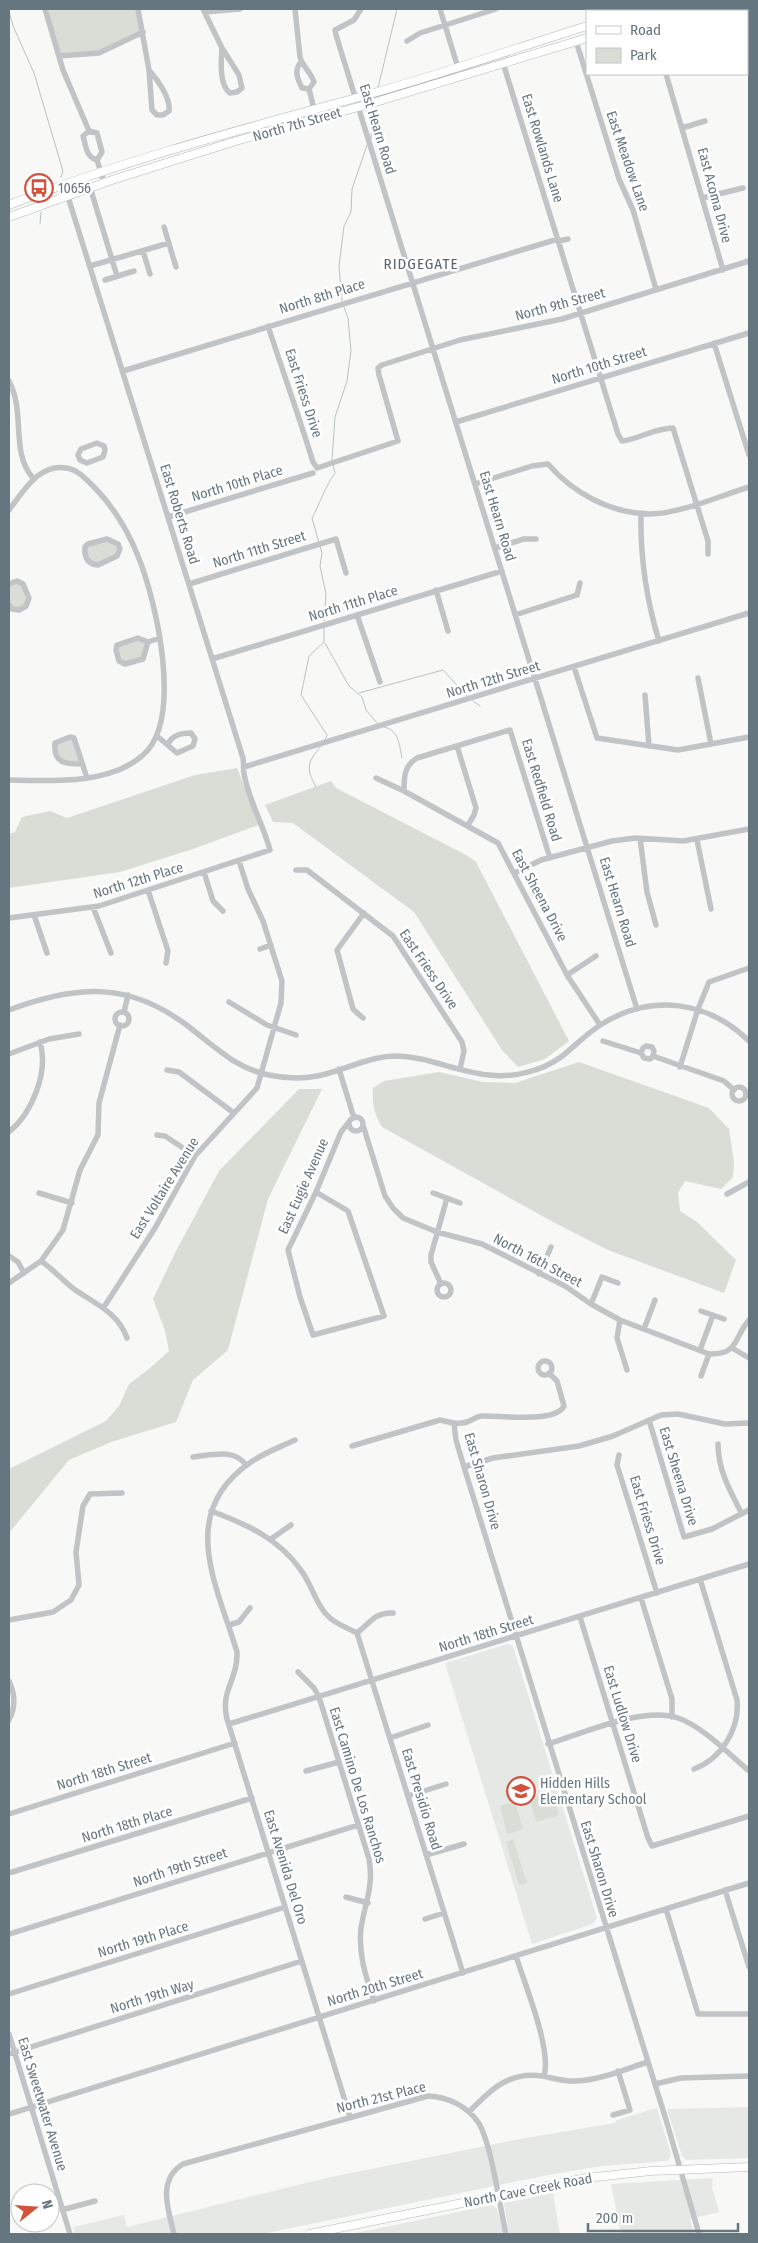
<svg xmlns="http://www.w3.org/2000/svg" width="758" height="2243" viewBox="0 0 758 2243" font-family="'Fira Sans Condensed',sans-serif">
<rect width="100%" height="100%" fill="#f8f8f6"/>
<!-- built -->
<path fill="#e6e8e6" d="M 508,1644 L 513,1646 L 597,1918 L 593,1924 L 532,1944 L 445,1663 Z
M 749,2107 L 749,2158 L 686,2160 L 682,2156 L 667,2109 Z
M 657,2108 L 671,2154 L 670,2158 L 667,2161 L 601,2166 L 543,2176 L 262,2234 L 75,2234 L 73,2227 L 124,2215 L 127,2227 L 326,2178 L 520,2139 L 615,2123 L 617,2120 Z
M 713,2178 L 712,2187 L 719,2212 L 690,2219 L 694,2234 L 621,2234 L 611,2184 Z
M 553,2193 L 560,2234 L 509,2234 L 504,2203 Z
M 492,2205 L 497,2209 L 503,2232 L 495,2234 L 351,2234 Z"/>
<!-- green -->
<path fill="#d9ddd6" d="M 45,9 L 138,9 L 143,32 L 105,51 L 59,56 Z
M 99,540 L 116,542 L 119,554 L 98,565 L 88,561 L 85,547 Z
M 21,582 L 29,598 L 19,610 L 9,605 L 9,584 Z
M 138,638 L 148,642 L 143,659 L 122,663 L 117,645 Z
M 74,738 L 82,764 L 61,762 L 55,743 Z
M 237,768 L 259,825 L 193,849 L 120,872 L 9,888 L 9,834 L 15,832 L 22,817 L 50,811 L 67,818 L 195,775 Z
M 331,781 L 336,788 L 468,856 L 476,862 L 569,1041 L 545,1059 L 518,1067 L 502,1050 L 414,912 L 293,823 L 273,822 L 265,805 Z
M 579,1062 L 709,1108 L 729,1129 L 734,1162 L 733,1177 L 721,1189 L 685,1181 L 678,1193 L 680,1211 L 697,1222 L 736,1260 L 724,1293 L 608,1250 L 553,1222 L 382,1127 C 374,1114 372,1103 373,1088 L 384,1081 L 439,1072 L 483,1082 L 515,1083 Z
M 299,1089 L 322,1089 L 268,1199 L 228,1350 L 193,1380 L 176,1422 L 111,1442 L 69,1460 L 9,1533 L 9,1469 L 106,1421 L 119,1406 L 129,1384 L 149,1369 L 169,1351 L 165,1331 L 153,1299 L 175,1253 L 219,1171 Z
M 552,1791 L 559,1815 L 536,1822 L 529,1799 Z
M 515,1801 L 523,1829 L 507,1834 L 500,1806 Z
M 513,1839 L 527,1883 L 519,1885 L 506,1842 Z"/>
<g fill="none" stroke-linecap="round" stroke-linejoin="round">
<!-- stream -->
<path stroke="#b7c3c6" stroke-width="1" d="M 9,11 L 13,26 L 34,73 L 63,171 L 61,177
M 378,88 L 397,9
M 371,139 L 372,119 L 375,106
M 40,224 L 41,212
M 342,301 L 339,266 L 344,226 L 351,212 L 352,189 L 367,145
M 332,460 L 335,417 L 347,381 L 351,351 L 348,318 L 344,307
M 319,543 L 312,518 C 320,503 325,487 335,473 L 333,464
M 320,546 L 322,553 L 320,566 L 326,594 L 324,621
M 324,628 L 324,642 L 309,656 L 301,695 L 327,735 L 325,740
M 325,643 L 349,686 L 362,697 L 366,710 L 378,724
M 359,693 L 443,670 L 468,697
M 473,701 L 480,706
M 384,727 C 399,730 399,744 402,758
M 316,787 C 305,767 308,762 321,746"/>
<defs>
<path id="major" d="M 637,11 L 645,9
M 671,11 L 678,9
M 9,205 C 122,161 239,130 356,98 C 433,77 510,50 587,26
M 9,217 L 112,180 L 236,141 L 369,104 L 587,38
M 309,2234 L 586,2178 L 651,2171 L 749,2167"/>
</defs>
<!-- major casing -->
<use href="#major" stroke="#b2b7ba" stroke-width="9"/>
<!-- minor -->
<path stroke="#c0c4c7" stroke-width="5.5" d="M 45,9 L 63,70 L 89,131
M 138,9 L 149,70 L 152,110 L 157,115 L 163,115 L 169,111 C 171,98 157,79 149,70
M 203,9 L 222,48 L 239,75 L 242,88 L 237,92 L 230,93 C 219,85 221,61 222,48
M 295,9 L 300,57 C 302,66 311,72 314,82 L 309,89
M 361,9 L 354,20 L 335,30 L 336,35 L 637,1009
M 440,9 L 459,71
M 205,12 L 240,9
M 747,31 L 749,30
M 407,41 L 420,33 L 496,9
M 576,41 L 619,179 L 633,210 L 656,289
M 59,56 L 99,53 L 143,32
M 301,62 C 294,70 297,78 302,88 L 309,89
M 503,63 L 618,434 L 622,441 C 639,439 655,428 673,428 L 708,541 L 708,554
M 666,74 L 723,270
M 309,89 L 314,109
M 682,128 L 705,121
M 89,131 L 83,136 C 86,146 86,157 97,160 L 104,182
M 89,131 L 97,133 L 102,152 L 97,160
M 90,187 L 117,276
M 702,198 L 743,188
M 164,227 L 176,267
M 559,241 L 568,239
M 143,251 L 150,274
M 90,266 L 169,243
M 105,280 L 134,271
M 268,326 C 283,372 299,416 313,462 L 317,468 L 398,441 L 379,375 L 378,368 L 382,365 L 460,340 L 562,319 L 749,261
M 714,343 L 749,455
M 123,371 L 558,239
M 9,381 C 26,413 10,452 33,478
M 456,422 L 749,333
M 97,443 L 104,446 L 105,450 L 103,457 L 87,463 L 80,460 L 78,455 L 81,449 Z
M 475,484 L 532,466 L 548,464 C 573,493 610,513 649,514 C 680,514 719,496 749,487
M 9,510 C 23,492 39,463 66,468 C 78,469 88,481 96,489 C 115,509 128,531 138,556 C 156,600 184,720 143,755 C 110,785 50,781 9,780
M 641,513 C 640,558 646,598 659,641
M 168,517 L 313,473
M 107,539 L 118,544 L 120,549 L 117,556 L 98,565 C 88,564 84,558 85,547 L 88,544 Z
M 495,548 L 524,539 L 536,539
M 9,584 L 17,581 L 23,584 L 29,598 L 26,606 L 19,610 L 12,609 L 9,605
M 189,584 L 336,539 L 346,573
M 436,590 L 448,631
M 357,615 L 380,682
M 515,615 L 577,595 L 580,583
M 148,642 L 143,659 L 125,664 L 119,661 L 116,650 L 117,645 L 138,638 L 148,642 L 160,638
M 212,659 L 502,571
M 574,667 L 597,738 L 678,750 L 749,737
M 698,678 L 711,744
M 645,695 L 649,746
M 157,736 L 177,753 L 193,746 L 195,739 L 191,733 C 182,733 172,735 168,744
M 457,746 L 476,808 L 474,815 L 468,825
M 82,764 C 66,764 53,764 55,743 L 70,737 L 74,738 L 87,778
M 244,767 L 749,613
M 376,778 L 404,791 L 498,843 L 567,975 L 600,1025
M 404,791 C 404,777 404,766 417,758 L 510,730 L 550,858
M 640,838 L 647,892 L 656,925
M 697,840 L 711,909
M 296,870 L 307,870 L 393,936 L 462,1042 L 464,1051 L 460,1069
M 204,872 L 213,901 L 223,911
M 515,873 L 541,860 L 612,841 L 635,838 L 683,841 L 749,829
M 148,890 L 168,951 L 166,963
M 93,907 L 111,953
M 34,915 L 47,953
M 9,918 L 99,906 L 270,850 C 263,824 249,801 244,774 C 243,769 244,763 243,758 L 64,184
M 260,949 L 271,945
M 567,975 L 596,956
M 229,1002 L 267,1025 L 296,1035
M 9,1010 C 79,984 132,981 193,1030 C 217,1049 238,1069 269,1075 C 283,1078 302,1079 317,1076 C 343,1071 367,1057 394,1056 C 427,1056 457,1072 489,1075 C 513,1078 542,1071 561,1057 C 575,1046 587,1033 602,1024 C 652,993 708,1001 749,1041
M 124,1012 L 128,995
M115 1019a7 7 0 1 1 14 0a7 7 0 1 1-14 0Z
M 363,1018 L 353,1009 L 337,950 L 364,913
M 603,1041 L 641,1053
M 9,1054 L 49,1039 L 79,1034
M 653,1056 L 654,1051 L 652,1047 L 646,1046 L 643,1048 L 641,1053 L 644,1058 L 650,1059 L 653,1056 L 724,1081 L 734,1090
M 680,1067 L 698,1009 L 709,982 L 749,968
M 339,1069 L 354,1118
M 167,1070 L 179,1072 L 234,1113
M732 1094a7 7 0 1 1 14 0a7 7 0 1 1-14 0Z
M349 1124a7 7 0 1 1 14 0a7 7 0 1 1-14 0Z
M 363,1125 L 385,1196 L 393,1208 L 403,1218 L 437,1232 L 482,1244 L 565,1286 L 591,1304 L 620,1320 L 709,1354 C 739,1355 734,1337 749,1320
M 9,1132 C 32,1113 49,1072 40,1042
M 157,1135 L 165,1136 L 195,1156
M 316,1192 L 348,1211 L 384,1316 L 313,1335 L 300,1297 L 288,1250 L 316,1192 L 341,1132 L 349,1122
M 39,1193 L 72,1203
M 433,1193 L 460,1203
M 727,1194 L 749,1182
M 9,1256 L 18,1262 L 24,1273
M 41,1261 C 53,1269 62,1280 74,1289 C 95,1304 118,1312 127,1338
M 539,1274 L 551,1247
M 9,1283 L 41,1261 L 63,1230 L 80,1170 L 98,1135 L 99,1103 L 120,1025
M437 1290a7 7 0 1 1 14 0a7 7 0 1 1-14 0Z
M 441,1284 L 431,1262 L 431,1255 L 447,1198
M 591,1304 L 602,1277 L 618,1283
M 104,1307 L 155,1228 L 195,1156 L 257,1088 L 281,1003 L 282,981 L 263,921 L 248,889 L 239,861
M 701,1311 L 724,1319
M 620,1320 L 617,1338 L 627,1370
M 644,1329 L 655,1300
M 732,1348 L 749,1358
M 700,1350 L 713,1315
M538 1368a7 7 0 1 1 14 0a7 7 0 1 1-14 0Z
M 701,1376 L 709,1354
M 649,1420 L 684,1537 L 712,1529 L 749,1510
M 454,1424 L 456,1440 L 464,1467 L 667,2123 L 699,2234
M 295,1440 C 280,1447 264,1453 251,1462 C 176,1513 217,1585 237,1652 C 238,1680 220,1690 227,1719 L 350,2117
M 718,1444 C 718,1470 730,1491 742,1514
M 352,1446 L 440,1420 C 449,1422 457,1425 467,1422 C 472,1420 476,1417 481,1416 C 498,1415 555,1424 564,1406 L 557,1381 L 549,1373
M 619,1455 L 617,1465 L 657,1593
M 193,1457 C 211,1455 234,1448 246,1465
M 464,1467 L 493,1458 L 579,1446 L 613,1436 L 661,1415 L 678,1414 L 725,1424 L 749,1423
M 211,1511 C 246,1524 278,1538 300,1569 C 312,1584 316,1606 330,1618 C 338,1625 348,1628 357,1633
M 271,1539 L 291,1525
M 641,1598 L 672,1699 L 672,1717
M 580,1617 L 648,1838 L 652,1846 L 749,1816
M 9,1620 L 53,1612 L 71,1600 L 79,1585 L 76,1552 L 83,1506 L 90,1494 L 122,1493
M 229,1625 L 239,1622 L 250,1608
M 357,1633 L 463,1973
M 357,1633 C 370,1623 375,1612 393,1613
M 298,1672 L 314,1688 L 319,1697 L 369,1859 C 374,1886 365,1903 361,1928 C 358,1954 366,1977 374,2001
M 9,1681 C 15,1694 16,1707 9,1720
M 229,1724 L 749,1564
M 390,1738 L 428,1725
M 548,1744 C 584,1733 643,1706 678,1718 C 702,1726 730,1755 749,1771
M 694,1769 C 721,1759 740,1729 737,1700 L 700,1579
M 306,1771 L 339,1762
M 408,1796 L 446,1784
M 9,1814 L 235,1743
M 426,1855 L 464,1844
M 9,1873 L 252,1798
M 725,1890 L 749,1967
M 346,1897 L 368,1903
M 666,1909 L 698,2014 L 749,2014
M 425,1919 L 444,1913
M 9,1934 L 358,1825
M 516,1956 C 525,1985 552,2050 544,2076
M 9,1994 L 285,1907
M 9,2034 L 70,2234
M 9,2054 L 302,1961
M 655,2084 L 681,2078 L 749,2076
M 469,2112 C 490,2090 509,2071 542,2076 C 554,2078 564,2082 576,2081 C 601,2080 625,2069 648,2062
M 9,2114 L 749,1883
M 613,2115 L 630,2110 L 618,2071
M 62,2210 L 95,2201
M 174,2234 C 168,2209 157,2180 183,2164 L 428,2096 C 448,2097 467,2106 478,2122 C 491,2141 500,2208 506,2234"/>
<!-- major -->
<use href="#major" stroke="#fff" stroke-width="8"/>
</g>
<!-- icons -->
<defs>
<symbol id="bus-ring" viewBox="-11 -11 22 22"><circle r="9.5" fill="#fff" stroke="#d1523d" stroke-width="1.5"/><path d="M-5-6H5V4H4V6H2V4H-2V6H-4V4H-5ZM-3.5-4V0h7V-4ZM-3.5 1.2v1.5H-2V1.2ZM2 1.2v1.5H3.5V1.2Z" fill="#d1523d"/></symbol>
<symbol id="school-ring" viewBox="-11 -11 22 22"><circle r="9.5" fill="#fff" stroke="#d1523d" stroke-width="1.5"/><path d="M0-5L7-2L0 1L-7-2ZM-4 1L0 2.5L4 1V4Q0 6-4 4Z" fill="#d1523d"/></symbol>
</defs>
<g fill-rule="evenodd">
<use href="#bus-ring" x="23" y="172" width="32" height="32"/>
<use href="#school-ring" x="505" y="1775" width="32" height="32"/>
</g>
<g text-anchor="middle" stroke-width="5" stroke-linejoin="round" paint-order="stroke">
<!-- street labels -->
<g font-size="14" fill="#66767e" stroke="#fff">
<text transform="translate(297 124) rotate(-16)" y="5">North 7th Street</text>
<text transform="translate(378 129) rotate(73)" y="5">East Hearn Road</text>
<text transform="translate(543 148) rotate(73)" y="5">East Rowlands Lane</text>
<text transform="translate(628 161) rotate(71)" y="5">East Meadow Lane</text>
<text transform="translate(715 195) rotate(75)" y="5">East Acoma Drive</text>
<text transform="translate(322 296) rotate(-17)" y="5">North 8th Place</text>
<text transform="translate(560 304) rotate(-15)" y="5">North 9th Street</text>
<text transform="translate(599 365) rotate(-17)" y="5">North 10th Street</text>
<text transform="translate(304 393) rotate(72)" y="5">East Friess Drive</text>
<text transform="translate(237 483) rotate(-17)" y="5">North 10th Place</text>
<text transform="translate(180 514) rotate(73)" y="5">East Roberts Road</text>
<text transform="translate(498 516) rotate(73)" y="5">East Hearn Road</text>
<text transform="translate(259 549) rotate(-17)" y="5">North 11th Street</text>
<text transform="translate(353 603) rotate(-17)" y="5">North 11th Place</text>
<text transform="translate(493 679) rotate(-17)" y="5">North 12th Street</text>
<text transform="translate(542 790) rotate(73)" y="5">East Redfield Road</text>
<text transform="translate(138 880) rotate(-17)" y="5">North 12th Place</text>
<text transform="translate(540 895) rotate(62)" y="5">East Sheena Drive</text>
<text transform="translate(618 902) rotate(73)" y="5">East Hearn Road</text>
<text transform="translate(429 969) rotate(56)" y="5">East Friess Drive</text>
<text transform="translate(303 1186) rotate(-66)" y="5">East Eugie Avenue</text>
<text transform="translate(164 1188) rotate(-58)" y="5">East Voltaire Avenue</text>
<text transform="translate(538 1260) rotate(28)" y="5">North 16th Street</text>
<text transform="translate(679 1476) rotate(73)" y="5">East Sheena Drive</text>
<text transform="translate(483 1481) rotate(74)" y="5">East Sharon Drive</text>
<text transform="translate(648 1520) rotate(73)" y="5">East Friess Drive</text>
<text transform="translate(486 1633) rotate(-17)" y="5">North 18th Street</text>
<text transform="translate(623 1714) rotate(73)" y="5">East Ludlow Drive</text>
<text transform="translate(104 1771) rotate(-17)" y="5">North 18th Street</text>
<text transform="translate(358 1785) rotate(73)" y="5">East Camino De Los Ranchos</text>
<text transform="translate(422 1799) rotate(73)" y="5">East Presidio Road</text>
<text transform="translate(127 1824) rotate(-17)" y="5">North 18th Place</text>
<text transform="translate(180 1867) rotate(-18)" y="5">North 19th Street</text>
<text transform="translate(286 1867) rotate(73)" y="5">East Avenida Del Oro</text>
<text transform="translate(600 1869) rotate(73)" y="5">East Sharon Drive</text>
<text transform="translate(143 1939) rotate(-17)" y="5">North 19th Place</text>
<text transform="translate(375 1987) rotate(-17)" y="5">North 20th Street</text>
<text transform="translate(152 1996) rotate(-17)" y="5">North 19th Way</text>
<text transform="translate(381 2097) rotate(-14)" y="5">North 21st Place</text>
<text transform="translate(43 2104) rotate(73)" y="5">East Sweetwater Avenue</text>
<text transform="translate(528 2190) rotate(-11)" y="5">North Cave Creek Road</text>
</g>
<!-- poi labels -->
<g font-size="14" fill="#66767e" stroke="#fff" text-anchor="start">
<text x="58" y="193">10656</text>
<text x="540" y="1788">Hidden Hills<tspan x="540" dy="16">Elementary School</tspan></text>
</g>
<!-- neighbourhood labels -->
<g font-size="15" letter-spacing="1" fill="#58646a" stroke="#fff">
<text x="421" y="269">RIDGEGATE</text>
</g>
</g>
<!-- border -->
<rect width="758" height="2243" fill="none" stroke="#66767e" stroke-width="20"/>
<!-- legend -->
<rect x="586" y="10" width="162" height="65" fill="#ffffff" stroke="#c2c8cb"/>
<rect x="596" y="26" width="25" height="8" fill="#ffffff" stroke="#c2c8cb"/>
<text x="630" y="35" font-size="15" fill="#66767e">Road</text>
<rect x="596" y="48" width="25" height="15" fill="#d9ddd6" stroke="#c2c8cb"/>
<text x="630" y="60" font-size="15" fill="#66767e">Park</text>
<!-- north arrow -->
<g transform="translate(35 2208) rotate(73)"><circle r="24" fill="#ffffff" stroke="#c2c8cb"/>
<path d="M0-4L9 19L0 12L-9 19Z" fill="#d1523d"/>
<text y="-8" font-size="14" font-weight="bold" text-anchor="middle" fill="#66767e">N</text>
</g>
<!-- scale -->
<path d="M588 2223v8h150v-8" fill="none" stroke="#66767e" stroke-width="2.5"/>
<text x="596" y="2223" font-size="15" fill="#66767e" stroke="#ffffff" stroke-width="4" paint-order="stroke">200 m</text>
</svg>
